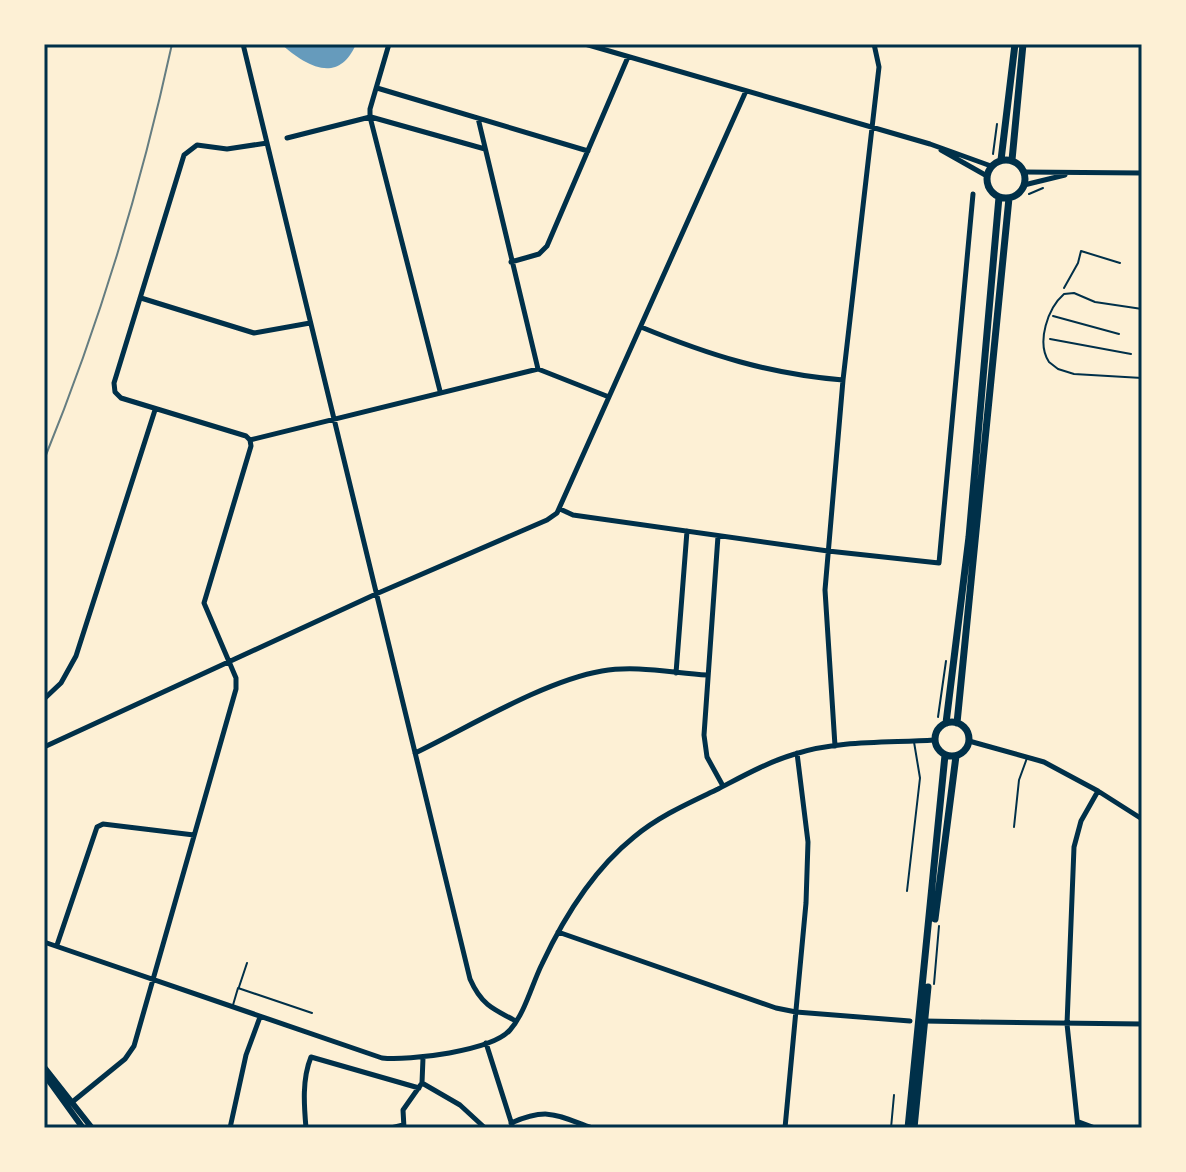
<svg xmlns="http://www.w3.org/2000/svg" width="1186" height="1172" viewBox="0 0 1186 1172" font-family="Cabin,sans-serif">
<rect width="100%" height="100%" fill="#fdf0d5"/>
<!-- water -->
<path fill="#669bbc" d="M 281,44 L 356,44 C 338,86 305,65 281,44 Z"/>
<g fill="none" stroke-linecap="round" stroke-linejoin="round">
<!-- path -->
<path stroke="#003049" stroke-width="2" d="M 993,154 L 997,124
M 1029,194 L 1043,188
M 1064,288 L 1078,263 L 1081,251 L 1120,263
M 1053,316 L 1119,334
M 1050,339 L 1131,354
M 938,717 L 946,661
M 934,984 L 939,926"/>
<!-- service -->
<path stroke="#003049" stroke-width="2" d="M 1142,309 L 1095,302 L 1074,293 L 1064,294 C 1048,308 1036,342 1049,362 L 1058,369 L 1074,374 L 1142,378
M 1014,827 L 1019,780 L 1027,758
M 907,891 L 920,778 L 914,742
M 239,987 L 247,963
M 233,1005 L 238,988 L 312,1013
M 891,1128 L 894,1095"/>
<!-- minor -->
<path stroke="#003049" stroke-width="5" d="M 243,44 L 470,979 C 481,1004 492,1009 516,1021
M 585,44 L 930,144 L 991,166
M 377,88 L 588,151
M 370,117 L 440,391
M 371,117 L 485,149
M 478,118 L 538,369
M 287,138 L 370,117 L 370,109 L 389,44
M 267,143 L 227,149 L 197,145 L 184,155 L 114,383 L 115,392 L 121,398 L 246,436 L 250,440 L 538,369 L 609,397
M 941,150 L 987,176
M 1024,172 L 1142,173
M 1024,185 L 1065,175
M 511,262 L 539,254 L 547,246 L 628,57
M 141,298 L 254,333 L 310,323
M 641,327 C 709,355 769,374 843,380
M 560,509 L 573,515 L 828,551 L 939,563 L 973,194
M 718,536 L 704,735 L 707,757 L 723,786
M 676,673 L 687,531
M 44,699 L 61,683 L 76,656 L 155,410
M 969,741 L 1044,762 L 1098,791 L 1142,819
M 835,746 L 825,590 L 843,380 L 879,67 L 874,44
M 44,747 L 376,594 L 547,520 L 557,513 L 746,91
M 415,753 C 469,727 544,681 602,671 C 636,665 673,673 707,675
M 558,932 L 776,1008 L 796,1012 L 910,1021
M 44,942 L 382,1058 C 409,1061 492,1051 510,1030 C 525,1013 532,984 542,964 C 564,917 593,870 634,837 C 659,816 689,803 718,789 C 743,776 768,762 795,754 C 839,740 889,743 934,740
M 57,945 L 97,827 L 103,824 L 194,835
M 924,1021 L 979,1022
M 981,1022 L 1142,1024
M 486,1043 L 513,1128
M 422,1083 L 460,1105 L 485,1128
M 71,1103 L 125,1059 L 134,1046 L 236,689 L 236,678 L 204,603 L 251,446 L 250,440
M 1079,1122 L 1095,1128
M 511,1123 C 548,1107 556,1115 592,1128
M 230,1128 L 246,1055 L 260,1017
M 306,1128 C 304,1105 302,1079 311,1057 L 419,1088
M 391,1128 L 403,1125
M 404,1128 L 403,1110 L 422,1083 L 423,1058
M 785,1128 L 806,903 L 808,842 L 797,753
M 1078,1128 L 1067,1024 L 1074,847 L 1081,821 L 1098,791"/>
<!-- secondary -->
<path stroke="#003049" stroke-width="6" d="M 44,1067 L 92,1128
M 44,1074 L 83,1128"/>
<!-- primary -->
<path stroke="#003049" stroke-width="7" d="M987 179a19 19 0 1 1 38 0a19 19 0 1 1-38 0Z
M 1001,160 L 1015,44
M 1012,160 L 1023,44
M935 739a17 17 0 1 1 34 0a17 17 0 1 1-34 0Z
M 946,723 L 969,537 L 999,197
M 957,723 L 1009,198
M 935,919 L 956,756
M 908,1128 L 945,755
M 914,1128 L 928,987"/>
<!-- rail -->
<path stroke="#657d81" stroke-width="2" d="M 44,460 C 99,325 141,187 172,44"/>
</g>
<!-- border -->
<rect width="1186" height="1172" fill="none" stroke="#fdf0d5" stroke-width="92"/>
<rect x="46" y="46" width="1094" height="1080" fill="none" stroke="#003049" stroke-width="3"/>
</svg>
